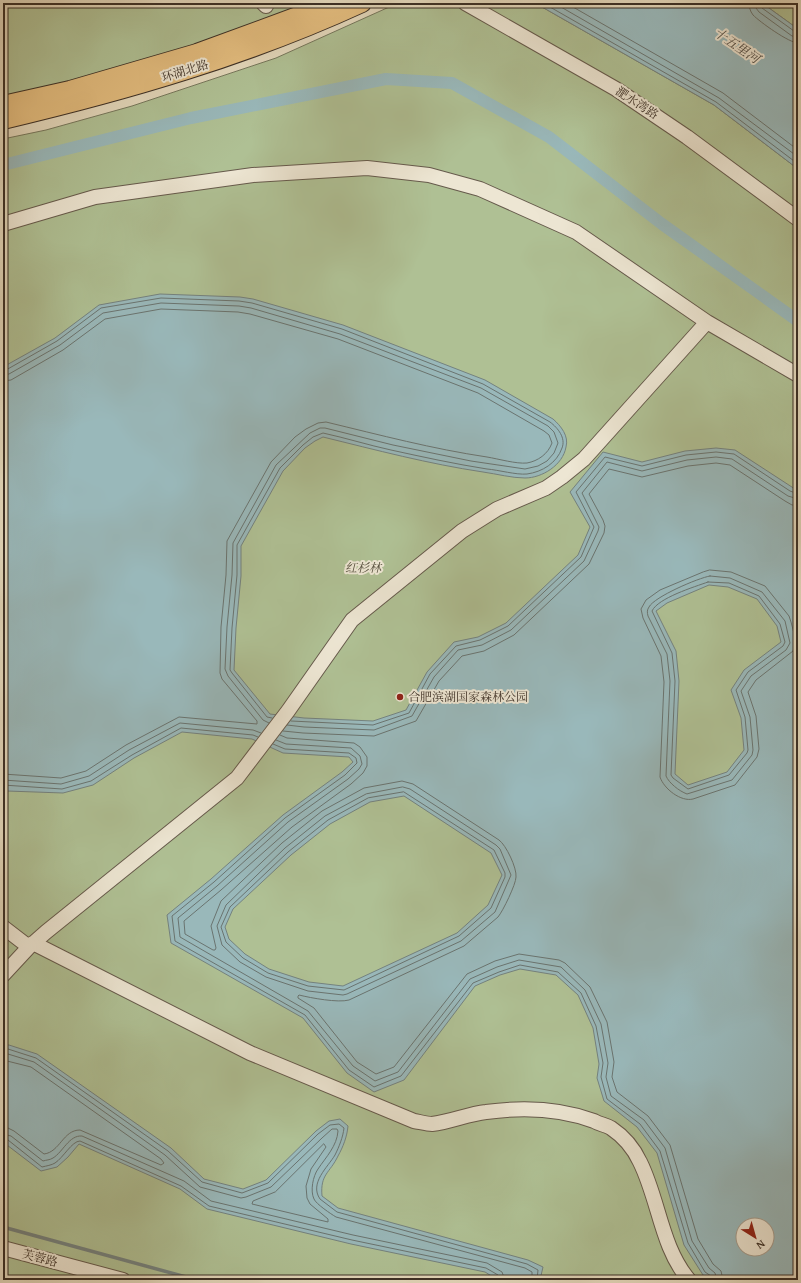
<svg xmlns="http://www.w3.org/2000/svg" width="801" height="1283" viewBox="0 0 801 1283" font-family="'Gentium Book Plus','Noto Serif SC',serif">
<rect width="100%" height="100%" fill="#e3d8bc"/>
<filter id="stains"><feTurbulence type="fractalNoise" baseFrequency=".005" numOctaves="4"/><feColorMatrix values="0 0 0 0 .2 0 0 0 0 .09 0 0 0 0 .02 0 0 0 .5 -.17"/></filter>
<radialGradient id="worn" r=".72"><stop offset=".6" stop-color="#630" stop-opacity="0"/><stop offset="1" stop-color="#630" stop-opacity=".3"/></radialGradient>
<!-- green -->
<path fill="#afc094" stroke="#76785d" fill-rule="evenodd" d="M 3,3 L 330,3 L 3,105 Z
M 398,3 L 535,3 L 714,105 L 798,169 L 798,1280 L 3,1280 L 3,139 L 46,130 L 132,106 L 276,58 ZM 743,1225 L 767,1225 L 767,1249 L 743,1249 Z
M 762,3 L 798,3 L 798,29 Z"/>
<!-- water -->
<path fill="#99b8ba" stroke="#74827f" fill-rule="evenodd" d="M 535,3 L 762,3 L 798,29 L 798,169 L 714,105 Z
M 160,294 L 240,297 L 253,299 L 343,325 L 485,380 L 553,419 C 561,426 569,436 566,447 C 563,465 542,478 525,478 C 512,478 497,474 483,472 C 429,464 376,450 323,437 L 315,441 L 305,448 L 283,471 L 241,546 L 241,576 L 236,628 L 234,670 L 270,714 L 304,718 L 373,721 L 406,710 L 427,672 L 454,642 L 478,637 L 506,623 L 578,555 L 590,527 L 570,492 L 603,452 L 642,462 L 685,451 L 716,448 L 735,450 L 798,491 L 798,1280 L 711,1280 L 703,1275 L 684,1245 L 657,1153 L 637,1127 L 604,1101 L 597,1078 L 599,1064 L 593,1028 L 578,995 L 556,975 L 520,969 L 500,975 L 475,986 L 404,1080 L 374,1092 L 347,1073 L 303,1018 L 171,943 L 167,915 L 211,879 L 283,815 L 342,772 L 353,762 L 349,757 L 283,753 L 252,739 L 182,732 L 134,758 L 93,785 L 63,793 L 7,791 L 3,789 L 3,367 L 55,338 L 99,305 ZM 709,585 L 728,587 L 757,599 L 777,626 L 781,642 L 744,670 L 731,690 L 741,718 L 744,750 L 727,772 L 688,785 L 675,774 L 679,681 L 676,651 L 656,611 L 667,603 ZM 404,796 L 491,853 L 502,875 L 488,905 L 457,933 L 343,986 L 309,982 L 269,969 L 245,954 L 229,939 L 225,927 L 233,909 L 291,855 L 330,824 L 370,802 ZM 743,1225 L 767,1225 L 767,1249 L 743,1249 Z
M 3,1045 L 9,1045 L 37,1054 L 171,1148 L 204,1179 L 243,1189 L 266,1180 L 316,1131 L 329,1121 L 340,1119 L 348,1126 C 347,1137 343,1147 338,1156 C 330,1173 320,1174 322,1196 L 338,1208 L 528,1260 L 543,1267 L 540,1280 L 498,1280 L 485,1272 L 351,1244 L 207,1209 L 180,1189 L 79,1144 L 68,1157 L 57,1167 L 41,1171 L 3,1142 Z"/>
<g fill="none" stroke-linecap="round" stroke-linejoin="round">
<!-- shore -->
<path stroke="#6a7470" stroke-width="1" d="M 543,3 L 716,102 L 798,164
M 554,3 L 719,98 L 798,157
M 566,3 L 723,93 L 798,150
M 749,3 C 749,7 750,11 753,15 C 760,22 789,43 798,43
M 755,3 L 756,8 L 759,12 L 792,36 L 798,37
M 760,3 L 762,8 L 794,31 L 798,32
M 3,370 L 6,370 L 57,341 L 101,308 L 161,298 L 239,301 L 252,303 L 342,329 L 483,384 L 550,422 C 558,428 566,438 562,448 C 557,463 542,472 527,474 C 516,475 499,470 487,469 C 455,464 423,457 391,450 C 368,445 346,438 323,433 L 313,437 L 303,445 L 280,468 L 237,545 L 237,575 L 232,628 L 230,670 L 232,673 L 267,717 L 272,718
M 3,375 L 9,374 L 60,345 L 103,313 L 161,303 L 239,306 L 251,308 L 340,334 L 481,388 L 548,426 L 554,432 L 558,443 L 554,453 L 547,461 L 538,466 L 525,469 L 471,461 L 393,445 L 325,428 L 320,428 L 310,433 L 276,465 L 233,543 L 232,575 L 227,627 L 225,669 L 228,676 L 263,720 L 269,723
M 3,381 L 11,380 L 63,350 L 105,319 L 161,309 L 238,312 L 250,314 L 338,339 L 478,393 L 544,431 L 549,435 L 552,443 C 548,454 538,461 527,463 C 516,464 499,459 487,457 C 433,449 380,435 326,422 L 318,423 L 306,429 L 295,437 L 271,462 L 227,541 L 226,575 L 221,627 L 220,673 L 222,679 L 257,721 L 257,724 L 179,717 L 126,745 L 86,771 L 61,778 L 3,774
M 710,570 L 731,572 L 765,586 L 789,616 L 791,622 L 796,641 L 793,651 L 756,680 L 748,692 L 756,716 L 759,749 L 757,757 L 735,785 L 693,799 C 681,802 664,789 660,777 L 664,682 L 661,656 L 643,618 L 641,609 L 646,600 L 660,590 L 703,572 Z
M 710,576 L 730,578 L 762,592 L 785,621 L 790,643 L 786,650 L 751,676 L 741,691 L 750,717 L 753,750 L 752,755 L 732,780 L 687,794 C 679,791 669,783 666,776 L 670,681 L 667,654 L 648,616 C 647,612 647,610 649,607 C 654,597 698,578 710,576 Z
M 708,582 L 729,583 L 759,596 L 780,624 L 785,642 L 783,646 L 748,672 L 736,690 L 745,717 L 748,750 L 747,753 L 729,775 L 688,789 L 673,778 L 671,775 L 675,681 L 672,653 L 652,611 C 658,598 694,587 708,582 Z
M 291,721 L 373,725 L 409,713 L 430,674 L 456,646 L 480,640 L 508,626 L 581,557 L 594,527 L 576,492 L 605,457 L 642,466 L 686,455 L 716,452 L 734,454 L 790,491 L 798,494
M 287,725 L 304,727 L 374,730 L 412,716 L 434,677 L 458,650 L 482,645 L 511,630 L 584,561 L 598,531 L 599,527 L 582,493 L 607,462 L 642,471 L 687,460 L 716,457 L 732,459 L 788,496 L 798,499
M 283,731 L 303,733 L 374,736 L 416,721 L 439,681 L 462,656 L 484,651 L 514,635 L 589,564 L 604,533 L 605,526 L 603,520 L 589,494 L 609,469 L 642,477 L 688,466 L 716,463 L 730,465 L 785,501 L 792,505 L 798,505
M 280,735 L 287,738 L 354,743 L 360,747 L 367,757 L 367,766 L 363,773 L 351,784 L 292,827 L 221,890 L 184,921 L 185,934 L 213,950 L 215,950 L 216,948 L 211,926 L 221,901 L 282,843 L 322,811 L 364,788 L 402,781 L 413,784 L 499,840 C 506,845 517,868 516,877 C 516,884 503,911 498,917 L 464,946 L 349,1000 C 338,1003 311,998 299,995 L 298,996 L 298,998 L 314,1008 L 357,1062 L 376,1074 L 394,1067 L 467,974 L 495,961 L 519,954 L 559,960 L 565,963 L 590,987 L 607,1022 L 614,1062 L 612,1077 L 617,1092 L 648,1116 L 670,1145 L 698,1239 L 713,1264 L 721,1271 L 723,1280
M 276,740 L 286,744 L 351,748 L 360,756 L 362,764 L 359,769 L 348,779 L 288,822 L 217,886 L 178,918 L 180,937 L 308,1011 L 353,1066 L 375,1081 L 398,1072 L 470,979 L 497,967 L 519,960 L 561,967 L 585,990 L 601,1024 L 608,1063 L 606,1077 L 611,1096 L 644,1120 L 665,1148 L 692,1241 L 709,1268 L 715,1273 L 717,1280
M 273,744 L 285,749 L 349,753 L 356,758 L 357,763 L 345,775 L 285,818 L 214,882 L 172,916 L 175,941 L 305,1015 L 349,1070 L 374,1087 L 401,1076 L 473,983 L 499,972 L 520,965 L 558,972 L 581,993 L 596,1026 L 603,1063 L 601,1077 L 607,1099 L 640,1124 L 660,1151 L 688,1243 L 705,1272 L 711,1276 L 712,1280
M 3,780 L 61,784 L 89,776 L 129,750 L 180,723 L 253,730 L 261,733
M 3,785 L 62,789 L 91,781 L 132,755 L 181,728 L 253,735 L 258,737
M 403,787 L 410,789 L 496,845 L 500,849 L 511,875 L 495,912 L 461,941 L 347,994 L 343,995 L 308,991 L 266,977 L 240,962 L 222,945 L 217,926 L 226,905 L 285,848 L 325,816 L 366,794 Z
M 404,792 L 494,850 L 505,873 L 505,877 L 491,908 L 459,936 L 344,990 L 308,986 L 268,973 L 243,958 L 226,942 L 221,927 L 230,907 L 288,852 L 328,820 L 368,798 Z
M 3,1049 L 8,1049 L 36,1058 L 168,1151 L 202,1182 L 242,1193 L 268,1183 L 318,1134 L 330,1125 L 339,1124 L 344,1128 C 343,1137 339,1147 335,1155 C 328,1167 309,1183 320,1199 L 337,1212 L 527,1264 L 538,1270 L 537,1280
M 3,1054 L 8,1054 L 34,1062 L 165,1155 L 200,1187 L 241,1198 L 246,1197 L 271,1187 L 322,1138 L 332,1129 L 337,1129 L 338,1131 C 337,1146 326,1157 318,1169 C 313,1176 310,1191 314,1199 C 316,1204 331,1214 336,1217 L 525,1268 L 532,1272 L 532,1280
M 3,1060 L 31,1067 L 161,1159 L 164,1163 L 161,1165 L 80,1130 C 63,1130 60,1152 44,1154 L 14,1131 L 8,1128 L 3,1128
M 3,1134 L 11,1136 L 43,1161 C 46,1160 50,1160 53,1158 C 63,1152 69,1135 82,1136 L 184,1181 L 211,1201 L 353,1235 L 487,1263 L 502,1272 L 505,1280
M 3,1139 L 8,1140 L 42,1167 C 46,1166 52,1165 55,1163 C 63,1158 72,1141 80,1141 L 181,1186 L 209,1206 L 352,1240 L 486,1268 L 498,1275 L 499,1280
M 324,1144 L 326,1147 L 311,1169 L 306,1186 L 307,1198 L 310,1204 L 328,1219 L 328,1222 L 252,1204 L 253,1201 L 275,1192 Z"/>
<!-- stream -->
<path stroke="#74827f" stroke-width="3.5" d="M 3,1227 L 197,1280"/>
<!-- canal -->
<path stroke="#99b8ba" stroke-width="12" d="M 3,165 L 191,118 L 386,79 L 452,83 L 549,137 L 662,224 L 798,321"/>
<defs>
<path id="minor" d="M 263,3 L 266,6
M 465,3 L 616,89 L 687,137 L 798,219
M 3,224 L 95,197 L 253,175 L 367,168 L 429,175 L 480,189 L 576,232 L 707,322 L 584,459 L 562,477 L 546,488 L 497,509 L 462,531 L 352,620 L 288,711 L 237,778 L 46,932 L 29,947 L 3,975
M 707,322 L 798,375
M 3,927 L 29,947
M 33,943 L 250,1053 L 414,1121 C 420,1122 427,1124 432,1124 C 450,1122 468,1114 486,1112 C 522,1107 559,1108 594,1121 C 599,1124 606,1125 611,1128 C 623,1136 634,1149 640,1162 C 659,1200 661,1247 689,1280
M 3,1248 L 123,1280"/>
<path id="major" d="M 3,105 L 70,90 L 197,53 L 314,10 L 330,3
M 3,120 C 126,91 247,56 362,3"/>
</defs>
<!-- minor casing -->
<use href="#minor" stroke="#665a4c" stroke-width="16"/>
<!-- major casing -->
<use href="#major" stroke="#3c3026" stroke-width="20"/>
<!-- minor -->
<use href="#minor" stroke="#ede6d3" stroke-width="14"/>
<!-- major -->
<use href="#major" stroke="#e2bc7e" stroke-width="18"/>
</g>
<!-- markers -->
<circle fill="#8f2418" stroke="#ede6d3" stroke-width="1.5" cx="400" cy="697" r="4"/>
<g text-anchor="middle" stroke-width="4" stroke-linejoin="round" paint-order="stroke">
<!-- street labels -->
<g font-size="12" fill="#3c3026" stroke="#ede6d3">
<text transform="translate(185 71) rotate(-17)" y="4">环湖北路</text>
<text transform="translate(637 103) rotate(33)" y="4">淝水湾路</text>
<text transform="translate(40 1258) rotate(15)" y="4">芙蓉路</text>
</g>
<!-- park labels -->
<g font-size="12" font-style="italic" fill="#534d3c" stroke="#ede6d3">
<text x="363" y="572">红杉林</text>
</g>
<!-- poi labels -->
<g font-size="12" fill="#3c3026" stroke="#ede6d3" text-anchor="start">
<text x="408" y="701">合肥滨湖国家森林公园</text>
</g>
<!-- water labels -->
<g font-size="13" font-style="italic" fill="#4f4b44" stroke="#ede6d3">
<text transform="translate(737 45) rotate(34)" y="5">十五里河</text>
</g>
</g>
<!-- margin -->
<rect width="801" height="1283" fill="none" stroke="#e3d8bc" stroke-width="16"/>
<rect x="4" y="4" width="793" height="1275" fill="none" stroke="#3c3026" stroke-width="2"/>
<rect x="8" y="8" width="785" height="1267" fill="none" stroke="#3c3026"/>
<!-- north arrow -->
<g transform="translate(755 1237) rotate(143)"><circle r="19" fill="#ede6d3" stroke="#a69d8e"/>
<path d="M0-3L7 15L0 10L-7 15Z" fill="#8f2418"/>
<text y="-6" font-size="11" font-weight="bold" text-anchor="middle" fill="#3c3026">N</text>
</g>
<rect width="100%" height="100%" filter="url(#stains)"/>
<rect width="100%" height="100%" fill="url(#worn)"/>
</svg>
